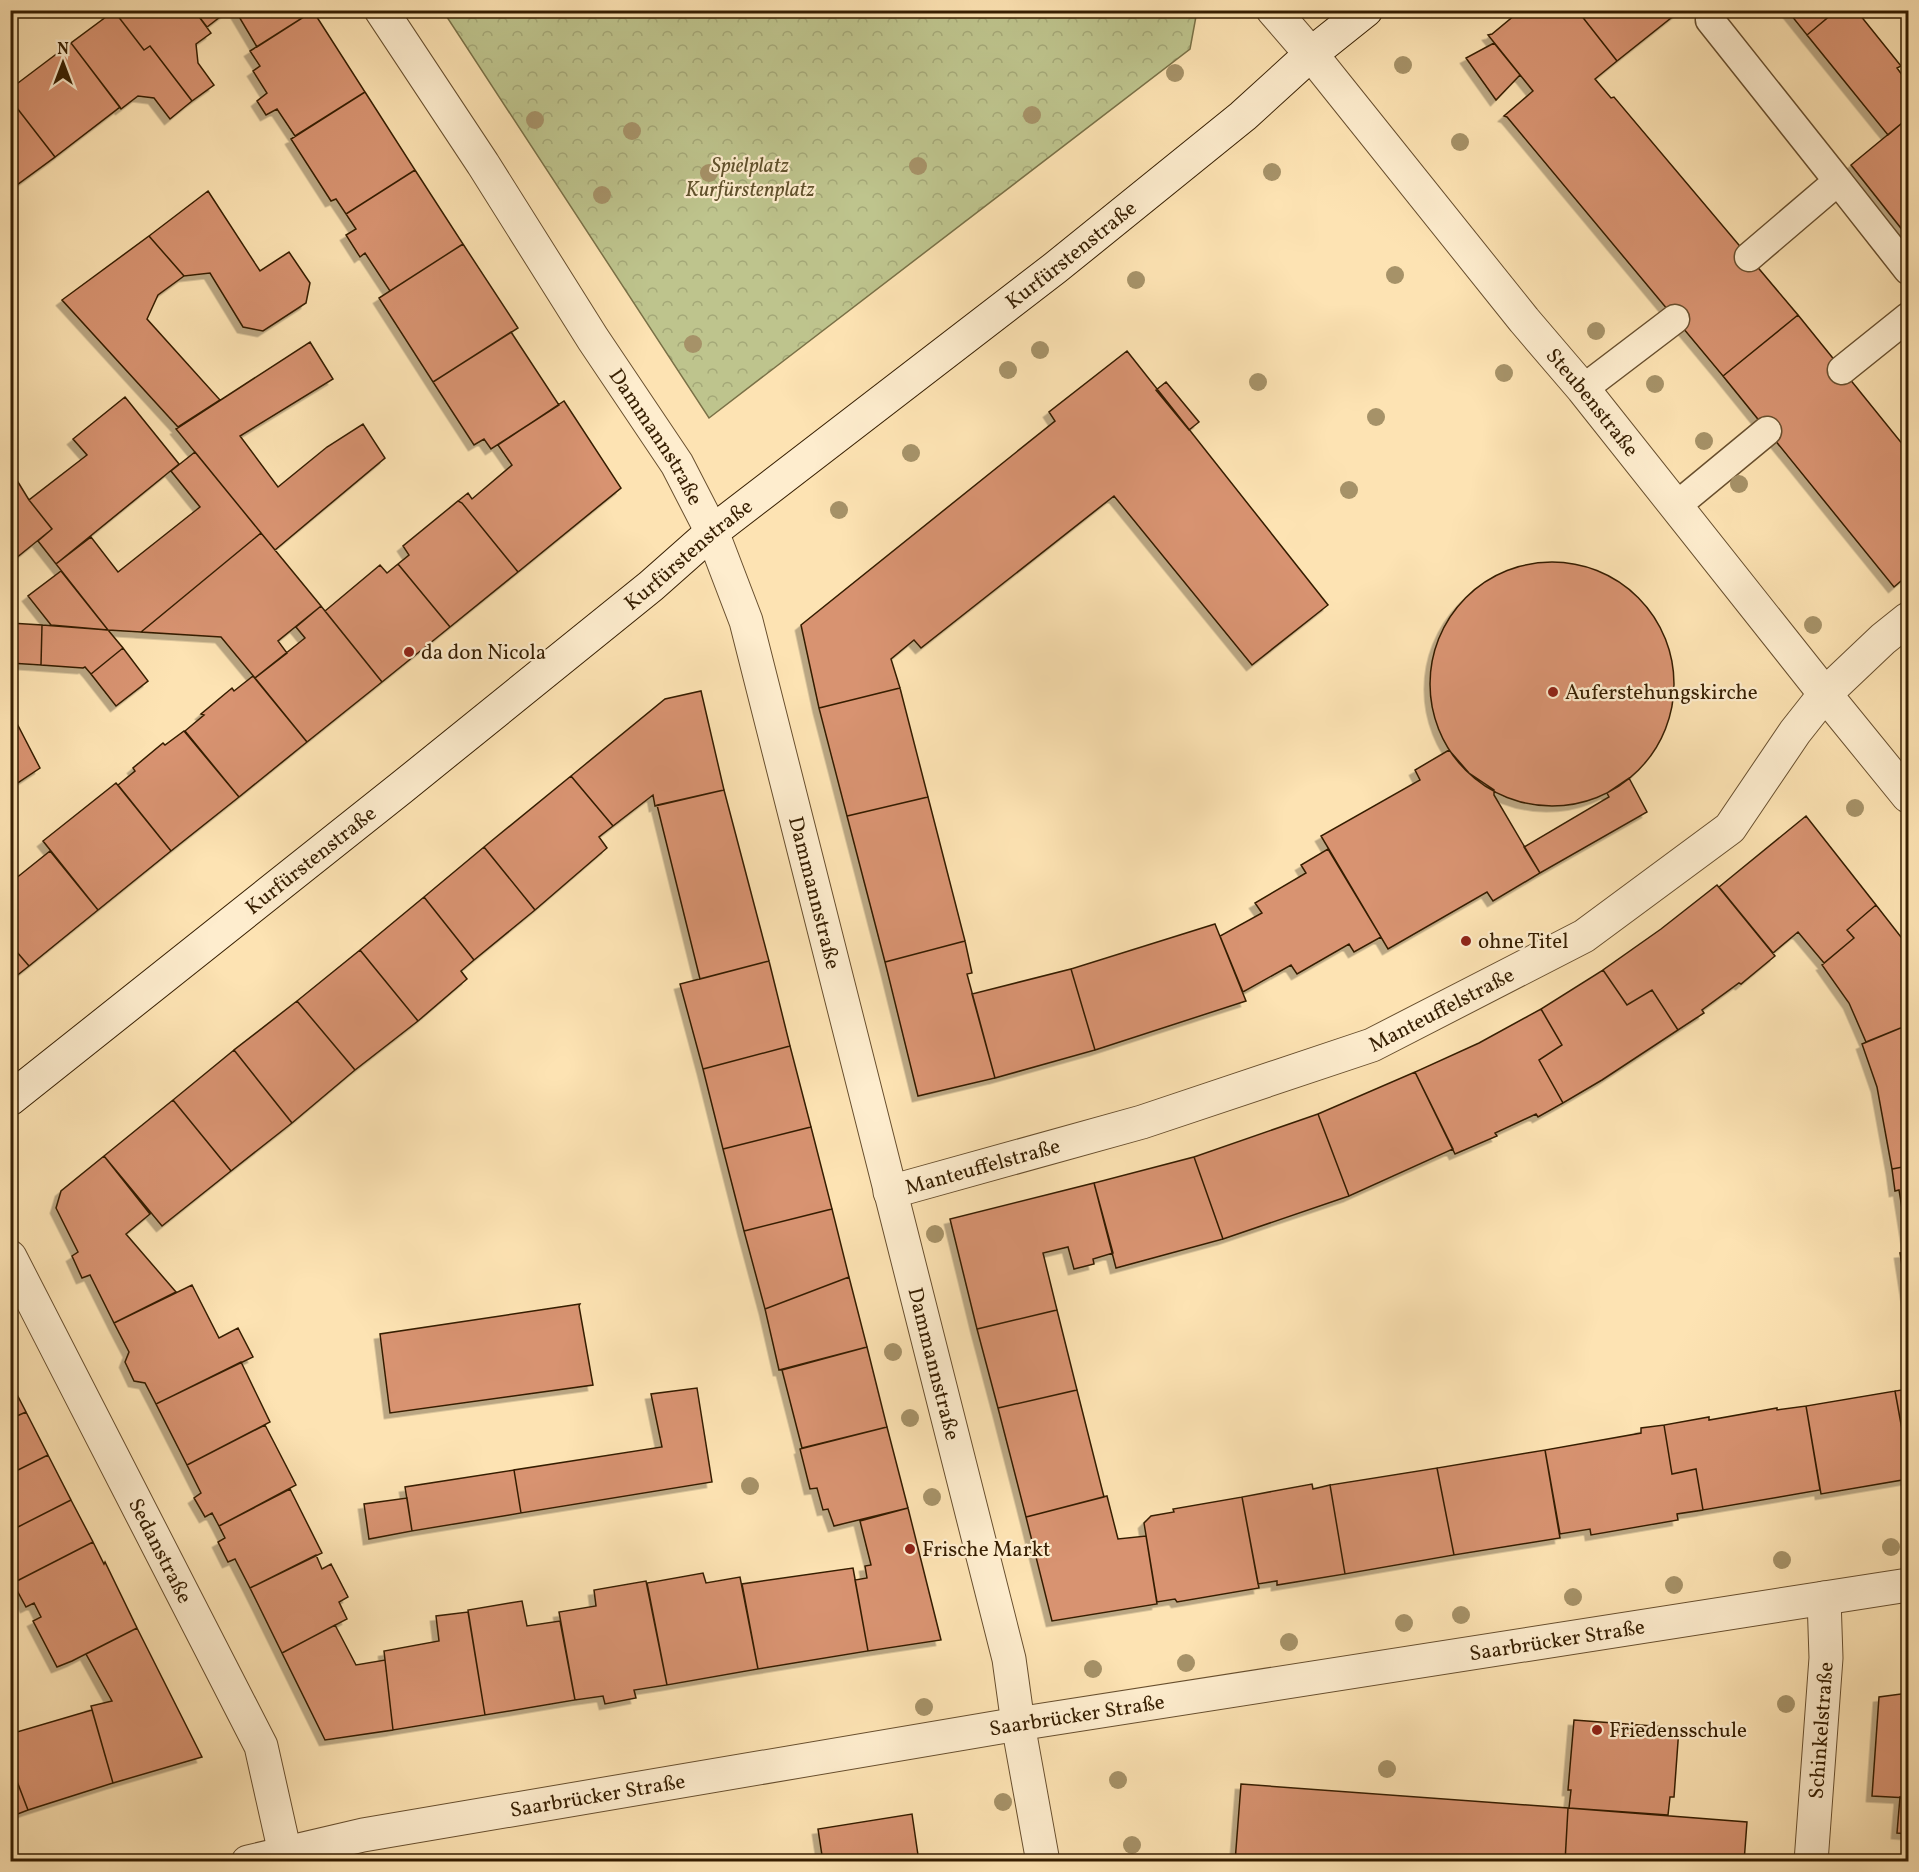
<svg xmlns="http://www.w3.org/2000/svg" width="1919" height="1872" viewBox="0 0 1919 1872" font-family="Vollkorn,serif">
<defs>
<pattern id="park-crowns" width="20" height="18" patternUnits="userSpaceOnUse" patternTransform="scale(1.5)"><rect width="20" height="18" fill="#bec48d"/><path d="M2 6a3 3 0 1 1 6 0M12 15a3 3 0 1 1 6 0" fill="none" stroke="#a4a878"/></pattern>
<filter id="shadow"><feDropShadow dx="-5.5" dy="5.5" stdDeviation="0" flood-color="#0004"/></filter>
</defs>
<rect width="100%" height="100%" fill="#fde3b3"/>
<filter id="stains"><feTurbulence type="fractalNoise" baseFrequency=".00333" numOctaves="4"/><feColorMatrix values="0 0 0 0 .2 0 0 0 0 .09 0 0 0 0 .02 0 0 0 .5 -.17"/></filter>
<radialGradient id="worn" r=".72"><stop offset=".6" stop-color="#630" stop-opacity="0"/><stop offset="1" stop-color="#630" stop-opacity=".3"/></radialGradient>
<!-- park -->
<path fill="url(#park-crowns)" stroke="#7a7147" stroke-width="1.5" d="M 443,11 L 1197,11 L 1190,49 L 709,418 Z"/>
<!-- building -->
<path fill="#d89371" stroke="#361e01" stroke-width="1.5" filter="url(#shadow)" d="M 194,10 L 229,10 L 207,27 Z
M 194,10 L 211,33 L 196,44 L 198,63 L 214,85 L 192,101 L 150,46 L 144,50 L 114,11 Z
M 235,10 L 312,10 L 313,11 L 257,47 Z
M 1521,10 L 1577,10 L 1617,61 L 1595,79 L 1611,98 L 1614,97 L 1798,315 L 1723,376 L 1507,117 L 1504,116 L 1533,91 L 1488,35 L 1492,34 Z
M 1577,10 L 1681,10 L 1617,61 Z
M 1787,10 L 1830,10 L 1832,14 L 1807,35 Z
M 1830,10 L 1856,10 L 1901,66 L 1897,68 L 1908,83 L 1908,118 L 1888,135 L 1807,35 L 1832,14 Z
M 114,11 L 144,50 L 150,46 L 192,101 L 170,119 L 154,98 L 138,96 L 121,109 L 71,43 Z
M 313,11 L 365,92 L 295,136 L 277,109 L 266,115 L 257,101 L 267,93 L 253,71 L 260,66 L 250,51 Z
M 71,43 L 120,107 L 55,157 L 10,99 L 10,89 Z
M 1494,43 L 1520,75 L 1496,100 L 1466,58 Z
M 365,92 L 415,170 L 346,214 L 336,199 L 331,201 L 291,139 Z
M 10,99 L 55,157 L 10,190 Z
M 1908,118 L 1908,228 L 1904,232 L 1851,165 Z
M 415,170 L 463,244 L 390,291 L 365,253 L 360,257 L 346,235 L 356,229 L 346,214 Z
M 208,191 L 260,271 L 289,252 L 310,283 L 306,303 L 263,331 L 243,327 L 210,273 L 184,276 L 149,236 Z
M 149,236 L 184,276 L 158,295 L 147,319 L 220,400 L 178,427 L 62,300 Z
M 463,244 L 518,328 L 433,382 L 379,298 Z
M 1798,315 L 1908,451 L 1908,575 L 1894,587 L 1723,376 Z
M 511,332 L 559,405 L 491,449 L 484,439 L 474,445 L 433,382 Z
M 310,342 L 333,379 L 240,436 L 278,487 L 327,447 L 363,424 L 385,458 L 275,550 L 176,429 Z
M 1127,351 L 1328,605 L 1252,665 L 1114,496 L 921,648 L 914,640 L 891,659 L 900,688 L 819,708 L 801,625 L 1055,421 L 1049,412 Z
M 1166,382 L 1199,422 L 1189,430 L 1156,390 Z
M 125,397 L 179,464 L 56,564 L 38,541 L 52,529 L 29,500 L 87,455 L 73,439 Z
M 564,401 L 621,488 L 518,572 L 462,503 L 458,501 L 468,493 L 472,499 L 512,465 L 498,445 Z
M 195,452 L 261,533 L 141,632 L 108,630 L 56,564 L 91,537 L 118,572 L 200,507 L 171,471 Z
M 10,469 L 29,500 L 52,529 L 10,563 Z
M 458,501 L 462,503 L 518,572 L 450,627 L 398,564 L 409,555 L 403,546 Z
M 261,533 L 321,606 L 278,641 L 287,653 L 255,678 L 221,637 L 141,632 Z
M1430 684a122 122 0 1 1 244 0a122 122 0 1 1-244 0Z
M 398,564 L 450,627 L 382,682 L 325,611 L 380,565 L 387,573 Z
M 61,571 L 108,630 L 51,625 L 28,596 Z
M 321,606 L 382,682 L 307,742 L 255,678 L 305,638 L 296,627 Z
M 10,623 L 42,625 L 41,665 L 10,663 Z
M 42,625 L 108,630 L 123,648 L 91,674 L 85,667 L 83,668 L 41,665 Z
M 123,648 L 148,681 L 116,706 L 91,674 Z
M 253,676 L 307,742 L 239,797 L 185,731 L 204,715 L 201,714 L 232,688 L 234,691 Z
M 900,688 L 928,797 L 847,816 L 819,708 Z
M 701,691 L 724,790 L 655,806 L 653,795 L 613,826 L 571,776 L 665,699 Z
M 10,710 L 40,768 L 10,788 Z
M 184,731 L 239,797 L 171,851 L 118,785 L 135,771 L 133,768 L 163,743 L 165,745 Z
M 1449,750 L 1469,773 L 1494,790 L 1494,795 L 1540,873 L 1493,901 L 1487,892 L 1388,949 L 1321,836 L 1420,780 L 1415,770 Z
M 571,776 L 613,826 L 599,837 L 607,848 L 535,910 L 484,847 Z
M 1629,778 L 1647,812 L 1540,873 L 1524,847 L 1609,797 L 1607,793 Z
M 116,783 L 171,851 L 98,910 L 43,841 Z
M 724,790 L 769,961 L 700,979 L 657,805 Z
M 928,797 L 965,941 L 885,962 L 847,816 Z
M 1806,816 L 1876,905 L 1847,930 L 1854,938 L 1824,963 L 1798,932 L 1773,953 L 1719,887 Z
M 484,847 L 535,910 L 474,960 L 424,897 Z
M 1328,849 L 1381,937 L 1354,952 L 1349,944 L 1297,974 L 1291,965 L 1243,992 L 1220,936 L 1262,913 L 1255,903 L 1306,873 L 1301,865 Z
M 50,851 L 98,910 L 29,966 L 10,944 L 10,883 Z
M 1717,885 L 1775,956 L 1741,984 L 1739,983 L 1702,1010 L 1704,1013 L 1678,1030 L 1652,990 L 1627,1005 L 1603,970 L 1661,929 Z
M 424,897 L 474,960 L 461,971 L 467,979 L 418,1021 L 360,950 Z
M 1876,905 L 1908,946 L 1908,1040 L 1903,1027 L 1866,1042 L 1849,1003 L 1822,965 L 1854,938 L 1847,930 Z
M 1215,924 L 1246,1001 L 1095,1050 L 1071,969 Z
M 965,941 L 972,973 L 967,974 L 995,1078 L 918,1096 L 885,962 Z
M 10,944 L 29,966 L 10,981 Z
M 360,950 L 418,1021 L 355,1070 L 297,1001 Z
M 769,961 L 790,1046 L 703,1069 L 680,984 Z
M 1071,969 L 1095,1050 L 995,1078 L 972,994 Z
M 1603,970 L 1627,1005 L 1652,990 L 1678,1030 L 1602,1080 L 1563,1103 L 1539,1060 L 1562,1045 L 1541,1009 Z
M 297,1001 L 355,1070 L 292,1123 L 234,1050 Z
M 1541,1009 L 1562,1045 L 1539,1060 L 1563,1103 L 1538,1117 L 1536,1114 L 1495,1133 L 1497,1136 L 1455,1154 L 1415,1072 L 1479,1043 Z
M 1903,1027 L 1908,1040 L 1908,1166 L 1892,1169 L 1877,1087 L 1862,1044 Z
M 790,1046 L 811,1127 L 723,1149 L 703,1069 Z
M 234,1050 L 292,1123 L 231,1171 L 173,1100 Z
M 1415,1072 L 1453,1149 L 1349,1196 L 1318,1114 Z
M 173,1100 L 231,1171 L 162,1226 L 104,1156 Z
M 1318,1114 L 1349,1196 L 1223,1239 L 1194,1157 Z
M 811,1127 L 832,1209 L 744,1231 L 723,1149 Z
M 104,1156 L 150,1214 L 126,1234 L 176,1292 L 114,1323 L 90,1275 L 82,1278 L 72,1256 L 78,1252 L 56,1208 L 61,1191 Z
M 1194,1157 L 1223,1239 L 1116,1268 L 1094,1183 Z
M 1908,1166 L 1908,1247 L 1899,1190 L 1895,1191 L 1892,1169 Z
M 1094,1183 L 1113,1253 L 1093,1259 L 1094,1264 L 1074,1269 L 1068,1247 L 1043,1253 L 1057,1310 L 977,1329 L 950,1219 Z
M 832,1209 L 849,1277 L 765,1309 L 744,1231 Z
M 1908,1252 L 1908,1304 L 1900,1253 Z
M 849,1277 L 867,1347 L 779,1370 L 765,1309 Z
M 192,1285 L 219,1338 L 238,1328 L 253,1357 L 156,1404 L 145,1383 L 134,1381 L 125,1362 L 129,1352 L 114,1323 Z
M 580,1304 L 579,1306 L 593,1385 L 390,1413 L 380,1334 Z
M 1057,1310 L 1077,1390 L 998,1408 L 977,1329 Z
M 867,1347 L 887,1427 L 802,1448 L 782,1370 Z
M 241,1362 L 270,1422 L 187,1465 L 156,1404 Z
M 10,1381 L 26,1412 L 10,1419 Z
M 697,1388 L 712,1482 L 521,1513 L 514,1470 L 662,1447 L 651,1394 Z
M 1908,1389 L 1908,1434 L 1903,1435 L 1895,1391 Z
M 1077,1390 L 1104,1497 L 1026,1517 L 998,1408 Z
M 1895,1391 L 1903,1435 L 1908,1434 L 1908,1479 L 1821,1494 L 1806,1406 Z
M 1806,1406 L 1820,1490 L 1703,1510 L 1696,1469 L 1672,1474 L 1664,1425 L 1709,1417 L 1709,1420 L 1777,1408 L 1777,1410 Z
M 26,1412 L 48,1455 L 10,1474 L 10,1419 Z
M 265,1425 L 296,1485 L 219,1526 L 212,1513 L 205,1517 L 194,1498 L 201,1493 L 187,1465 Z
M 1664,1425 L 1672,1474 L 1696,1469 L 1703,1510 L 1677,1514 L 1678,1520 L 1591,1535 L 1590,1529 L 1560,1534 L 1545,1450 L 1641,1433 L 1641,1428 Z
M 887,1427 L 908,1508 L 834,1526 L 828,1509 L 823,1510 L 817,1488 L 810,1489 L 800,1449 Z
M 1545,1450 L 1560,1538 L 1454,1555 L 1437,1468 Z
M 48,1455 L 71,1500 L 10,1531 L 10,1474 Z
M 1437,1468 L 1454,1555 L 1345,1574 L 1330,1485 Z
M 514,1470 L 521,1513 L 412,1531 L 405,1487 Z
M 1312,1484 L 1313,1489 L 1330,1485 L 1345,1574 L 1277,1585 L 1277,1581 L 1258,1584 L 1242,1497 Z
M 290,1489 L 322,1553 L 250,1588 L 235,1559 L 228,1562 L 218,1542 L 225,1538 L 219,1526 Z
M 1107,1496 L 1118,1539 L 1146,1536 L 1157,1604 L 1052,1621 L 1026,1517 Z
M 1242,1497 L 1259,1588 L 1177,1602 L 1175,1599 L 1157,1602 L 1144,1523 L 1151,1516 L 1174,1512 L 1173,1509 Z
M 407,1498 L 412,1531 L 369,1539 L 364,1504 Z
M 71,1500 L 93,1542 L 11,1584 L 10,1531 Z
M 908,1508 L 941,1640 L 868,1651 L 855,1580 L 867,1578 L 865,1566 L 871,1565 L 860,1521 Z
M 93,1542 L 104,1564 L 105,1562 L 137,1628 L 72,1661 L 57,1667 L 33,1621 L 41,1617 L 34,1603 L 26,1607 L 13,1583 Z
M 316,1555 L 322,1569 L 331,1564 L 348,1597 L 339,1602 L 347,1619 L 282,1653 L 250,1588 Z
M 853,1568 L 868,1651 L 758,1669 L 742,1584 Z
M 703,1573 L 706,1583 L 740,1577 L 758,1669 L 667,1685 L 647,1583 Z
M 646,1581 L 667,1685 L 634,1690 L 636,1698 L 605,1704 L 603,1696 L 575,1700 L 559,1612 L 596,1606 L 594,1590 Z
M 522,1601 L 527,1626 L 560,1621 L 575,1700 L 485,1715 L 468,1610 Z
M 468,1612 L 485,1715 L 393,1730 L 384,1651 L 439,1641 L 436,1616 Z
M 335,1625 L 356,1665 L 385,1660 L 393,1730 L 325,1740 L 282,1653 Z
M 137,1628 L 202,1757 L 113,1783 L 91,1706 L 112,1701 L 86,1654 Z
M 1908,1693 L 1908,1798 L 1872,1796 L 1879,1697 Z
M 92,1710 L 113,1783 L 28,1810 L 10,1763 L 10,1734 Z
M 1574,1720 L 1679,1728 L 1674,1797 L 1670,1797 L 1668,1815 L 1569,1808 L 1571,1790 L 1568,1790 Z
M 10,1763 L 28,1810 L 10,1817 Z
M 1241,1784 L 1568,1808 L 1565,1862 L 1235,1862 Z
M 1900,1797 L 1908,1798 L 1908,1834 L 1897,1833 Z
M 1568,1808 L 1747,1822 L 1744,1862 L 1565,1862 Z
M 912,1814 L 919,1862 L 823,1862 L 818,1829 Z"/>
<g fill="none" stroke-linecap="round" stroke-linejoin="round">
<defs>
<path id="service" d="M 1710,20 L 1838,181
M 1749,257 L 1838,181 L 1908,270
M 1842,370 L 1908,317
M 1583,389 L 1675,319
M 1675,507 L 1767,431"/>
<g id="minor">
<path id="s1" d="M 381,10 L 483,164 L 593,339 L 677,464 L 712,532 L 746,621 L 1009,1659 L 1018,1724 L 1043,1862"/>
<path id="s2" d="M 1273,10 L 1311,54 L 1524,320 L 1583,389 L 1825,694 L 1908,796"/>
<path id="s3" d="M 890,1192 L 1142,1122 L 1372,1045 L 1584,936 L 1730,828 L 1795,732 L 1825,694 L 1883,639 L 1908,619"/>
<path id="s4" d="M 10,1257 L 261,1746 L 285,1853"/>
<path id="s5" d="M 248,1862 L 363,1835 L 1018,1724 L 1908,1585"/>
<path id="s6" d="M 1811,1862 L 1826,1658 L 1824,1598"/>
</g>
<g id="secondary">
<path id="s7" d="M 10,1099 L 401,788 L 651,586 L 712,532 L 1055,268 L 1243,116 L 1311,54 L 1366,10"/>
</g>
</defs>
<!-- service casing -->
<use href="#service" stroke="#684f2e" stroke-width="31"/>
<!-- minor casing -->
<use href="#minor" stroke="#684f2e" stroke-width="35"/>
<!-- secondary casing -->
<use href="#secondary" stroke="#361e01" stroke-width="35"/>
<!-- service -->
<use href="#service" stroke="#feedce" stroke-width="28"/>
<!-- minor -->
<use href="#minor" stroke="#feedce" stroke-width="33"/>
<!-- secondary -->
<use href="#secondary" stroke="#feedce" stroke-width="33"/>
</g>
<!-- trees -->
<g fill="#a69268">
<circle cx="1403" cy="65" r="9"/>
<circle cx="1175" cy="73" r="9"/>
<circle cx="1032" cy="115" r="9"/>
<circle cx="535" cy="120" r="9"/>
<circle cx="632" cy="131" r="9"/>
<circle cx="1460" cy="142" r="9"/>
<circle cx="918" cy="166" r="9"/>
<circle cx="1272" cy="172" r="9"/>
<circle cx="709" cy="173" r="9"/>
<circle cx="602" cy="195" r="9"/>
<circle cx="1395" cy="275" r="9"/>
<circle cx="1136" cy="280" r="9"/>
<circle cx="1596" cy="331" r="9"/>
<circle cx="693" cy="344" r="9"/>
<circle cx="1040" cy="350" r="9"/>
<circle cx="1008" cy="370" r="9"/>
<circle cx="1504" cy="373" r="9"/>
<circle cx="1258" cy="382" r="9"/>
<circle cx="1655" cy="384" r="9"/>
<circle cx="1376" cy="417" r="9"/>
<circle cx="1704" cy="441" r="9"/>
<circle cx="911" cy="453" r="9"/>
<circle cx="1739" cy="484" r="9"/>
<circle cx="1349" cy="490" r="9"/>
<circle cx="839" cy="510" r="9"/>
<circle cx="1813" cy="625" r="9"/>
<circle cx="1855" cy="808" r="9"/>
<circle cx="935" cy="1234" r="9"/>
<circle cx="893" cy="1352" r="9"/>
<circle cx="910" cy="1418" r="9"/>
<circle cx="750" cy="1486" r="9"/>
<circle cx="932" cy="1497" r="9"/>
<circle cx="1891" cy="1547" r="9"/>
<circle cx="1782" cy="1560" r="9"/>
<circle cx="1674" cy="1585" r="9"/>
<circle cx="1573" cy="1597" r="9"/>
<circle cx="1461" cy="1615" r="9"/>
<circle cx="1404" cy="1623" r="9"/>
<circle cx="1289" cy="1642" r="9"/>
<circle cx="1186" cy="1663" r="9"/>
<circle cx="1093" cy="1669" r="9"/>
<circle cx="1786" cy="1704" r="9"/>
<circle cx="924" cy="1707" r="9"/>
<circle cx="1387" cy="1769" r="9"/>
<circle cx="1118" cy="1780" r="9"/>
<circle cx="1003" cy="1802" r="9"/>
<circle cx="1132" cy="1845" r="9"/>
</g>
<!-- markers -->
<g fill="#8f2418" stroke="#feedce" stroke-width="2">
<circle cx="409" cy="652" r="6"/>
<circle cx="1553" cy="692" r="6"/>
<circle cx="1466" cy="941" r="6"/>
<circle cx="910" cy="1549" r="6"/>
<circle cx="1597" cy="1730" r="6"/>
</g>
<g text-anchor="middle" stroke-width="4.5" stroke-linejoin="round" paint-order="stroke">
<!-- park labels -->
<g font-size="21" font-style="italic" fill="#5f502b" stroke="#feedce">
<text x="750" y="172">Spielplatz<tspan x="750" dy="24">Kurfürstenplatz</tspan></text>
</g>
<!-- street labels -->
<g font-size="21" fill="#361e01" stroke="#feedce">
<text dy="7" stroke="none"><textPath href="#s7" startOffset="1356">Kurfürstenstraße</textPath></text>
<text dy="7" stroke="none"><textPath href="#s2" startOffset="506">Steubenstraße</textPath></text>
<text dy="7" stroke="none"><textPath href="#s1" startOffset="508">Dammannstraße</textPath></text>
<text dy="7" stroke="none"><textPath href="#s7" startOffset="870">Kurfürstenstraße</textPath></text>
<text dy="7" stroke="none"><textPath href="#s7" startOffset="384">Kurfürstenstraße</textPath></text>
<text dy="7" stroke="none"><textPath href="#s1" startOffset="994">Dammannstraße</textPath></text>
<text dy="7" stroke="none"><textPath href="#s3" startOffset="582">Manteuffelstraße</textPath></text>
<text dy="7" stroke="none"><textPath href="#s3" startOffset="96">Manteuffelstraße</textPath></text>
<text dy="7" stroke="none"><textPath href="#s1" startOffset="1480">Dammannstraße</textPath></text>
<text dy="7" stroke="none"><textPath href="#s4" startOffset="330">Sedanstraße</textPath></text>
<text dy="7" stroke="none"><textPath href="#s5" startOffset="1328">Saarbrücker Straße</textPath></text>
<text dy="7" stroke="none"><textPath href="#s5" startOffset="842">Saarbrücker Straße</textPath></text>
<text dy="7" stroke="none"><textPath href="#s6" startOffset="132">Schinkelstraße</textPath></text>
<text dy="7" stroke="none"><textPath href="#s5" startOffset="356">Saarbrücker Straße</textPath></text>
</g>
<!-- poi labels -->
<g font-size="21" fill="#361e01" stroke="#feedce" text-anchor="start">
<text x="421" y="659">da don Nicola</text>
<text x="1565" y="699">Auferstehungskirche</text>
<text x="1478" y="948">ohne Titel</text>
<text x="922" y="1556">Frische Markt</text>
<text x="1609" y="1737">Friedensschule</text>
</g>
</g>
<!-- margin -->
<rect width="1919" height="1872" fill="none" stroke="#fde3b3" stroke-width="36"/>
<rect x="12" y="12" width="1895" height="1848" fill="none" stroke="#361e01" stroke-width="3"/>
<rect x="18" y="18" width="1883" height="1836" fill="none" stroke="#361e01" stroke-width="1.5"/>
<!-- north arrow -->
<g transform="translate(63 63)" stroke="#feedce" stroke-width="4.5" paint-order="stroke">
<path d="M0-4.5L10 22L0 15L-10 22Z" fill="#361e01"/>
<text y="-9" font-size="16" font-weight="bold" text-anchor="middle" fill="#361e01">N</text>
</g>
<rect width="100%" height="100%" filter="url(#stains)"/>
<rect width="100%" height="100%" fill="url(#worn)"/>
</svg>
